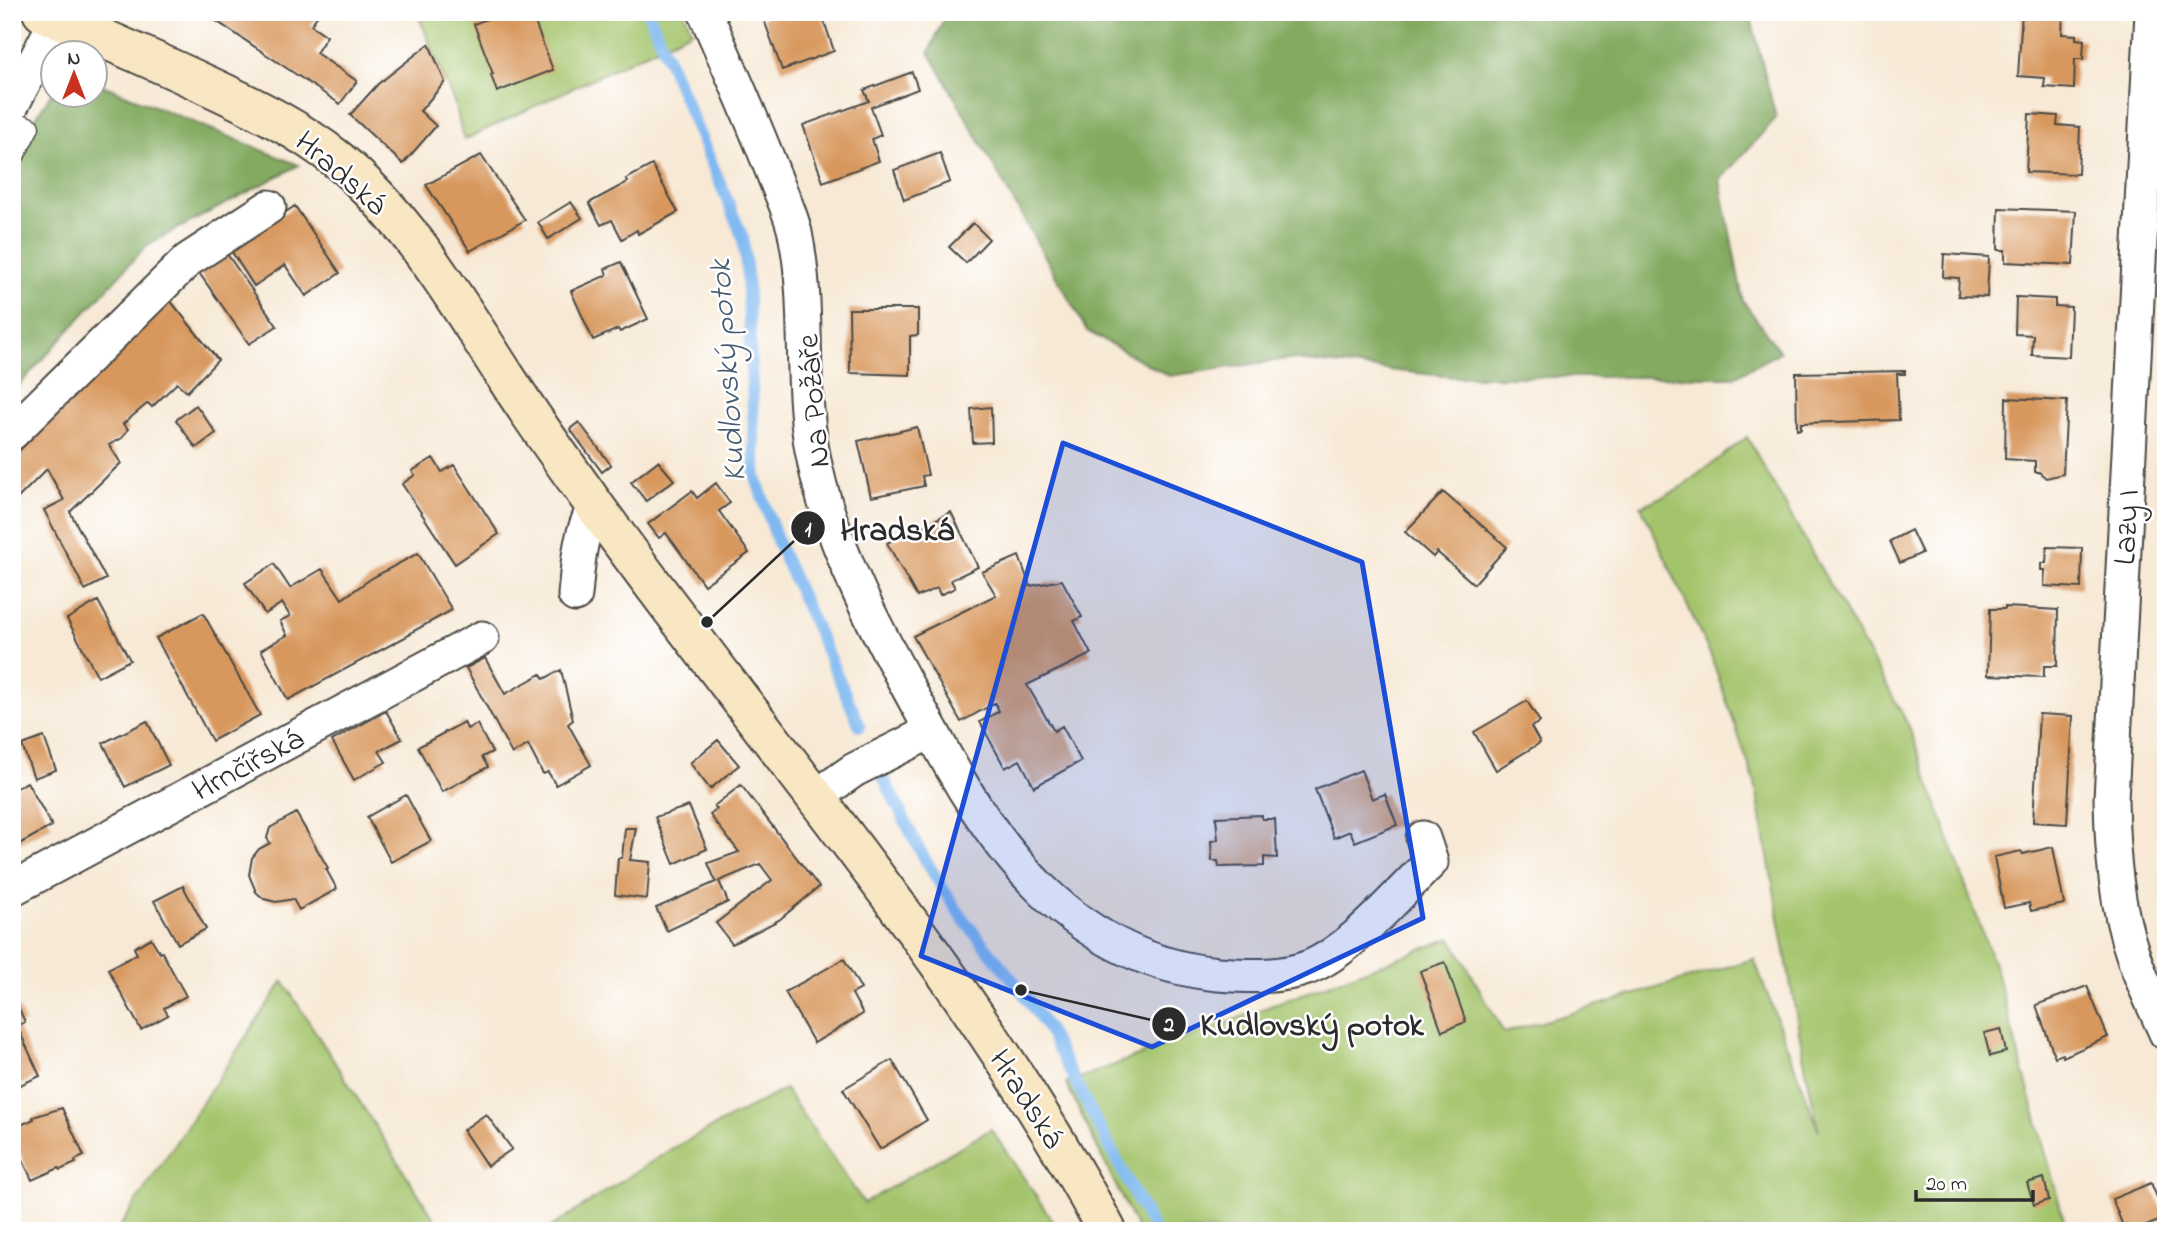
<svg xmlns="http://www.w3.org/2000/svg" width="2178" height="1243" viewBox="0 0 2178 1243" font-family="'Indie Flower',sans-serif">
<rect width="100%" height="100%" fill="#fff"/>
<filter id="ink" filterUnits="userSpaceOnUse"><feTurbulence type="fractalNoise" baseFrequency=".0143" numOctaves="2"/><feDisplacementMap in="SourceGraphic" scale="14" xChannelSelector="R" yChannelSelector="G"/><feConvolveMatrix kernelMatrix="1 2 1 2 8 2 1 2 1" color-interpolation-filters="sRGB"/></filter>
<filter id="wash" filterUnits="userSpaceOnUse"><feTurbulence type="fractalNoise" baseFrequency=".00686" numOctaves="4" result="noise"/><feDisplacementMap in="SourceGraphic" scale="28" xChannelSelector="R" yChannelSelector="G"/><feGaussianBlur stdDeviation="1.57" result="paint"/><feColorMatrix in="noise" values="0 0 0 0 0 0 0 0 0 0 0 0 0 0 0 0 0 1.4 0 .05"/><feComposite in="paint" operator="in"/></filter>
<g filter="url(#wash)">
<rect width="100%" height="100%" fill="#f7e9d5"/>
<!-- green -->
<path fill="#a4c46c" stroke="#68784c" stroke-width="2" d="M 417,12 L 684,12 L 692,31 L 464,140 L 454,102 Z
M 1747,437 L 1908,724 L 1995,968 L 2067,1231 L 1138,1231 L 1066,1083 L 1451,938 L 1504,1033 L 1754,959 L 1819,1131 L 1806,1070 L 1755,783 L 1711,656 L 1641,506 L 1676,491 Z
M 283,981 L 442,1231 L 117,1231 Z
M 785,1089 L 864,1203 L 991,1129 L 1054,1223 L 1042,1231 L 545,1231 L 671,1149 Z"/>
<!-- forest -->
<path fill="#83aa60" stroke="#576a46" stroke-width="2" d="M 947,12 L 1746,12 L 1750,14 L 1776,118 L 1720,180 L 1743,301 L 1780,352 L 1734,377 L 1453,377 L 1288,359 L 1169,376 L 1087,331 L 929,52 Z
M 95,82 L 299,165 L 147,245 L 12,393 L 12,162 L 30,127 L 52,92 L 52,94 L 94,94 Z"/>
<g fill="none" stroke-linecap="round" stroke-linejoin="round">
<!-- stream -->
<path stroke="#80b9f1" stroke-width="12" d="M 648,12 L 743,238 L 747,274 L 756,478 L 779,546 L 860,726
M 876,763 L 918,847 L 941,886 L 963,919 L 1021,990 L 1047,1028 L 1154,1231"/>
</g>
<g id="blocks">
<!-- building -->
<path fill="#d8985d" d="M 203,12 L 320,12 L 311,25 L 327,36 L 316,53 L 357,81 L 340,104 Z
M 504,12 L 531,12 L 553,70 L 497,92 L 491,75 L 493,74 L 474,24 Z
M 778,12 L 821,12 L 834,51 L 782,70 L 763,17 Z
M 2022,12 L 2063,12 L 2062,34 L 2076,35 L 2076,39 L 2084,40 L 2083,59 L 2075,59 L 2074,89 L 2044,87 L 2045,78 L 2018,76 Z
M 429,44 L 445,82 L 420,111 L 436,126 L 403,164 L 350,115 L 378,84 Z
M 912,72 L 918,89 L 871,107 L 881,135 L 872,139 L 879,161 L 823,182 L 803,125 L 869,101 L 864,90 Z
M 2029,114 L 2058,116 L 2057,125 L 2080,127 L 2078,174 L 2026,172 Z
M 940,153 L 950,182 L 904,200 L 894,170 Z
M 481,155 L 525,220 L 470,251 L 426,185 Z
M 652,165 L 678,212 L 638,234 L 637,230 L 622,239 L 612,220 L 601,225 L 589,203 L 628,182 L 626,179 Z
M 571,202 L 582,218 L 548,239 L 538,222 Z
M 295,206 L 340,273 L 306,296 L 285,265 L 254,286 L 230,249 Z
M 1999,208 L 2076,211 L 2073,265 L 2005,262 L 2005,250 L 1998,250 Z
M 973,223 L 989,239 L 966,263 L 949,247 Z
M 225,251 L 277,326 L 249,344 L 197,270 Z
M 1944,254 L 1989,257 L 1987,297 L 1958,296 L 1959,278 L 1943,277 Z
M 621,262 L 648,319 L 620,332 L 618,329 L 593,340 L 571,291 L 607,275 L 605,269 Z
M 2016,297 L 2055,299 L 2055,306 L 2071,307 L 2069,357 L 2032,355 L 2033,335 L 2015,334 Z
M 169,299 L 218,360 L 187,392 L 177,383 L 152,407 L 148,403 L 123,424 L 128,429 L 122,438 L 109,445 L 121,463 L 70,512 L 106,579 L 85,590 L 44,510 L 64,500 L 47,469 L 12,504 L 12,458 Z
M 849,309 L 918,309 L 918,335 L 910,336 L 910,375 L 850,373 Z
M 1905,371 L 1905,374 L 1897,374 L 1899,420 L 1801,423 L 1801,429 L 1797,430 L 1796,373 Z
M 2006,398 L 2067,401 L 2063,474 L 2046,478 L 2039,472 L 2035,472 L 2035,461 L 2005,459 Z
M 196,405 L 216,433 L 196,448 L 176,420 Z
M 991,407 L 992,442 L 973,443 L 971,409 Z
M 579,422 L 611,465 L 602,472 L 570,429 Z
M 917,427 L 928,475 L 922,476 L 924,486 L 871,497 L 858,441 Z
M 433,458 L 442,472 L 454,465 L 499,534 L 455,564 L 402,484 L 415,475 L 412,471 Z
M 658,461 L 674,480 L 646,501 L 631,482 Z
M 716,483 L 730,503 L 719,511 L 749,553 L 704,585 L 666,533 L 659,538 L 648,524 L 692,491 L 697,498 Z
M 1443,492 L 1507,547 L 1474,584 L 1437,552 L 1433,557 L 1405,532 Z
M 951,512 L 978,567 L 951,580 L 955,588 L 940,595 L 937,588 L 917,597 L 887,543 Z
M 1911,530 L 1922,553 L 1900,563 L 1890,541 Z
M 2047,547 L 2082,548 L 2081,588 L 2044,586 L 2045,570 L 2041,570 L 2041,563 L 2046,563 Z
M 418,553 L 452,610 L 410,633 L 411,634 L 288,700 L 261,650 L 287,635 L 280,621 L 290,616 L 282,603 L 265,614 L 245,583 L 274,564 L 290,588 L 322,569 L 342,599 L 372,578 Z
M 1019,556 L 1030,586 L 1062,580 L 1082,617 L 1074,621 L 1091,654 L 1027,685 L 1054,731 L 1062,726 L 1081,761 L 1034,787 L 1020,760 L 1005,768 L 980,722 L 999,711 L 995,703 L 961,722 L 913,636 L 996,595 L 982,572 Z
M 98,601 L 130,660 L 98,677 L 67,619 Z
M 2005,607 L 2058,610 L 2057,666 L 2044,666 L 2044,677 L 1988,675 L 1990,609 L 2005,609 Z
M 203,613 L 260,715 L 212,741 L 156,638 Z
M 485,658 L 505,694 L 541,674 L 544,679 L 561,670 L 573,720 L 568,724 L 591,765 L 556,785 L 548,772 L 543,774 L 528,745 L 512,754 L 466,668 Z
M 1527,701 L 1540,722 L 1531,727 L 1540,743 L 1496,770 L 1474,732 Z
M 386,711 L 402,739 L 379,751 L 386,762 L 354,780 L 332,741 Z
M 2039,714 L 2073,716 L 2067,824 L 2033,822 Z
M 147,721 L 169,765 L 125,787 L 103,743 Z
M 464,722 L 467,729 L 477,724 L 492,752 L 482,757 L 488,767 L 442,792 L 418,747 Z
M 44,737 L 56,770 L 34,778 L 22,745 Z
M 718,740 L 739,765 L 710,789 L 690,763 Z
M 1361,770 L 1372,799 L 1385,794 L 1397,825 L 1355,842 L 1350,831 L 1334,838 L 1315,789 Z
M 27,782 L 52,826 L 12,848 L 12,790 Z
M 741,785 L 819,887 L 779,920 L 732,944 L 716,923 L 772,880 L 760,864 L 719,881 L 728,902 L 667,931 L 656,908 L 716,882 L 708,863 L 739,852 L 710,815 L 717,809 L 714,806 Z
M 406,795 L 431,841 L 391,862 L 367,817 Z
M 689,806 L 707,849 L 674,864 L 655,817 Z
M 296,813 L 328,868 L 326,869 L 337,889 L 299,910 L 293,899 L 276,902 L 264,899 L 256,892 L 249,875 L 252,858 L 259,849 L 270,843 L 267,838 L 270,828 Z
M 1262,815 L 1262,819 L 1275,819 L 1277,858 L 1264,857 L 1264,866 L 1219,867 L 1218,861 L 1212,861 L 1211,841 L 1218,840 L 1216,817 Z
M 625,828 L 636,828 L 630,860 L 650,862 L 647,899 L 615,895 L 618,858 L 622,858 Z
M 2053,847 L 2064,904 L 2031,911 L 2029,903 L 2004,908 L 1994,857 L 2021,851 L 2023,854 Z
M 183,886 L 206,929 L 178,944 L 154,901 Z
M 151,938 L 160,953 L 162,952 L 186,996 L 164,1008 L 168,1015 L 141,1030 L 108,969 L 137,954 L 134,948 Z
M 844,959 L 861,989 L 852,994 L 863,1014 L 814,1043 L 785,992 Z
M 1445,962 L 1466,1022 L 1442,1031 L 1420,971 Z
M 2087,986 L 2108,1037 L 2063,1057 L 2063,1054 L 2055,1057 L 2036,1005 Z
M 16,1002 L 25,1022 L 17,1026 L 40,1076 L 18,1086 L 15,1080 L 12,1081 L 12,1004 Z
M 2001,1029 L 2006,1052 L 1990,1056 L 1984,1033 Z
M 892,1060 L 927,1120 L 880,1149 L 843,1089 Z
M 62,1108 L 84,1156 L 75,1160 L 76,1163 L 60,1170 L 59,1168 L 32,1180 L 12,1137 L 12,1129 L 34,1119 L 33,1117 Z
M 486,1114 L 512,1149 L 487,1166 L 463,1130 Z
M 2044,1178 L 2049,1200 L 2034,1205 L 2027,1183 Z
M 2151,1183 L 2166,1218 L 2134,1231 L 2125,1231 L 2112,1199 Z"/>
</g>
</g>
<g filter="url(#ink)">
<use href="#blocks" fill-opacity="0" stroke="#4a4844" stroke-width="2"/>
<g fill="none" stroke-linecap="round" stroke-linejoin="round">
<defs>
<path id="lane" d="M 12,119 L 30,127 L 12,162"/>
<path id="street" d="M 705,12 C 729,68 754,122 775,178 C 782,196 791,214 795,233 C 810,304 799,378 812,450 C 830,549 883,643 932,731 L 854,770 L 814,798
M 2152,12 L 2111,799 C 2112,853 2116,907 2134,958 C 2143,984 2155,1008 2166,1033
M 12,105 L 57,19
M 12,433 L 188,260 L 269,207
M 575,595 C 578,563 579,535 595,506
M 932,731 C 992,849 1075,960 1218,974 C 1247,976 1279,978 1307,968 C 1351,951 1397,895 1431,862 L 1423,838
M 12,889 L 482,638"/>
<path id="secondary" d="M 42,12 C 98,36 154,60 209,86 C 254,107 299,129 338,160 C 409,219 456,300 505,376 C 533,420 564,463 595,506 C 767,745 967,969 1107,1231"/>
</defs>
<!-- lane casing -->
<use href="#lane" stroke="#4a4844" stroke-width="21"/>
<!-- street casing -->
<use href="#street" stroke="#4a4844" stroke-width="37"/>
<!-- secondary casing -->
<use href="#secondary" stroke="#4a4844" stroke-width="42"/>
<!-- lane -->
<use href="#lane" stroke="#fff" stroke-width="18"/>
<!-- street -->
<use href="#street" stroke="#fff" stroke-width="33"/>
<!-- secondary -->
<use href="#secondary" stroke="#f9e7c3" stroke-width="38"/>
</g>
</g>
<!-- marked area -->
<path fill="#1d4ed8" fill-opacity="0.2" stroke="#1d4ed8" stroke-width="5" stroke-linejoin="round" d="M 1063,443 L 1362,562 L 1423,918 L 1152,1047 L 921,956 Z"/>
<g text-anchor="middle" stroke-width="5" stroke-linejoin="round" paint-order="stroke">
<!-- street labels -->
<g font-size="32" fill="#2b2b2b" stroke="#fff">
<text transform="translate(342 172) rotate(41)" y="11">Hradská</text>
<text transform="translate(812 401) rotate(-95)" y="11">Na Požáře</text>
<text transform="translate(2125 527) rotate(-87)" y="11">Lazy I</text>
<text transform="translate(247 763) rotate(-28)" y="11">Hrnčířská</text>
<text transform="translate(1028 1098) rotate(57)" y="11">Hradská</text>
</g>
<!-- water labels -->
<g font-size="33" font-style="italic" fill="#495d70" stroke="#fff">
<text transform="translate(725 371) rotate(-94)" y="12">Kudlovský potok</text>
</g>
</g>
<!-- callouts -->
<path fill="none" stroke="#2b2b2b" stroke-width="2.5" d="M707 622L808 528M1021 990L1169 1024"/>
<g fill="#2b2b2b" stroke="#fff" stroke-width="2.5">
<circle cx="707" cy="622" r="7"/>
<circle cx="1021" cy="990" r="7"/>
<circle cx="808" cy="528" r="18"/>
<circle cx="1169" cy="1024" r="18"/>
</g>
<g font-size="21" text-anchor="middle" font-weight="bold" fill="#fff">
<text x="808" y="536">1</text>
<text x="1169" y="1031">2</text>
</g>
<g font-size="33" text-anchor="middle" font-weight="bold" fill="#2b2b2b" stroke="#fff" stroke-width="5" stroke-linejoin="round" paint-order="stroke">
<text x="897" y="540">Hradská</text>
<text x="1312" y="1035">Kudlovský potok</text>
</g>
<!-- margin -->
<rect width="2178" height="1243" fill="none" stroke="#fff" stroke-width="42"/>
<!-- north arrow -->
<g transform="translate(74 74)"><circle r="33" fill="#ffffff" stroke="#aaaaaa" stroke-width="2"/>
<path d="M0-5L12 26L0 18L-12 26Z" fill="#c8321e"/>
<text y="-10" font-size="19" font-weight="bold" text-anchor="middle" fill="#2b2b2b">N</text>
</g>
<!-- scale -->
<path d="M1916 1190v10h117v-10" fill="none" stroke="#2b2b2b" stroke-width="3.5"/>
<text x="1926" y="1190" font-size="21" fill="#2b2b2b" stroke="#ffffff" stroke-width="5" paint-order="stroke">20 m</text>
</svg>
